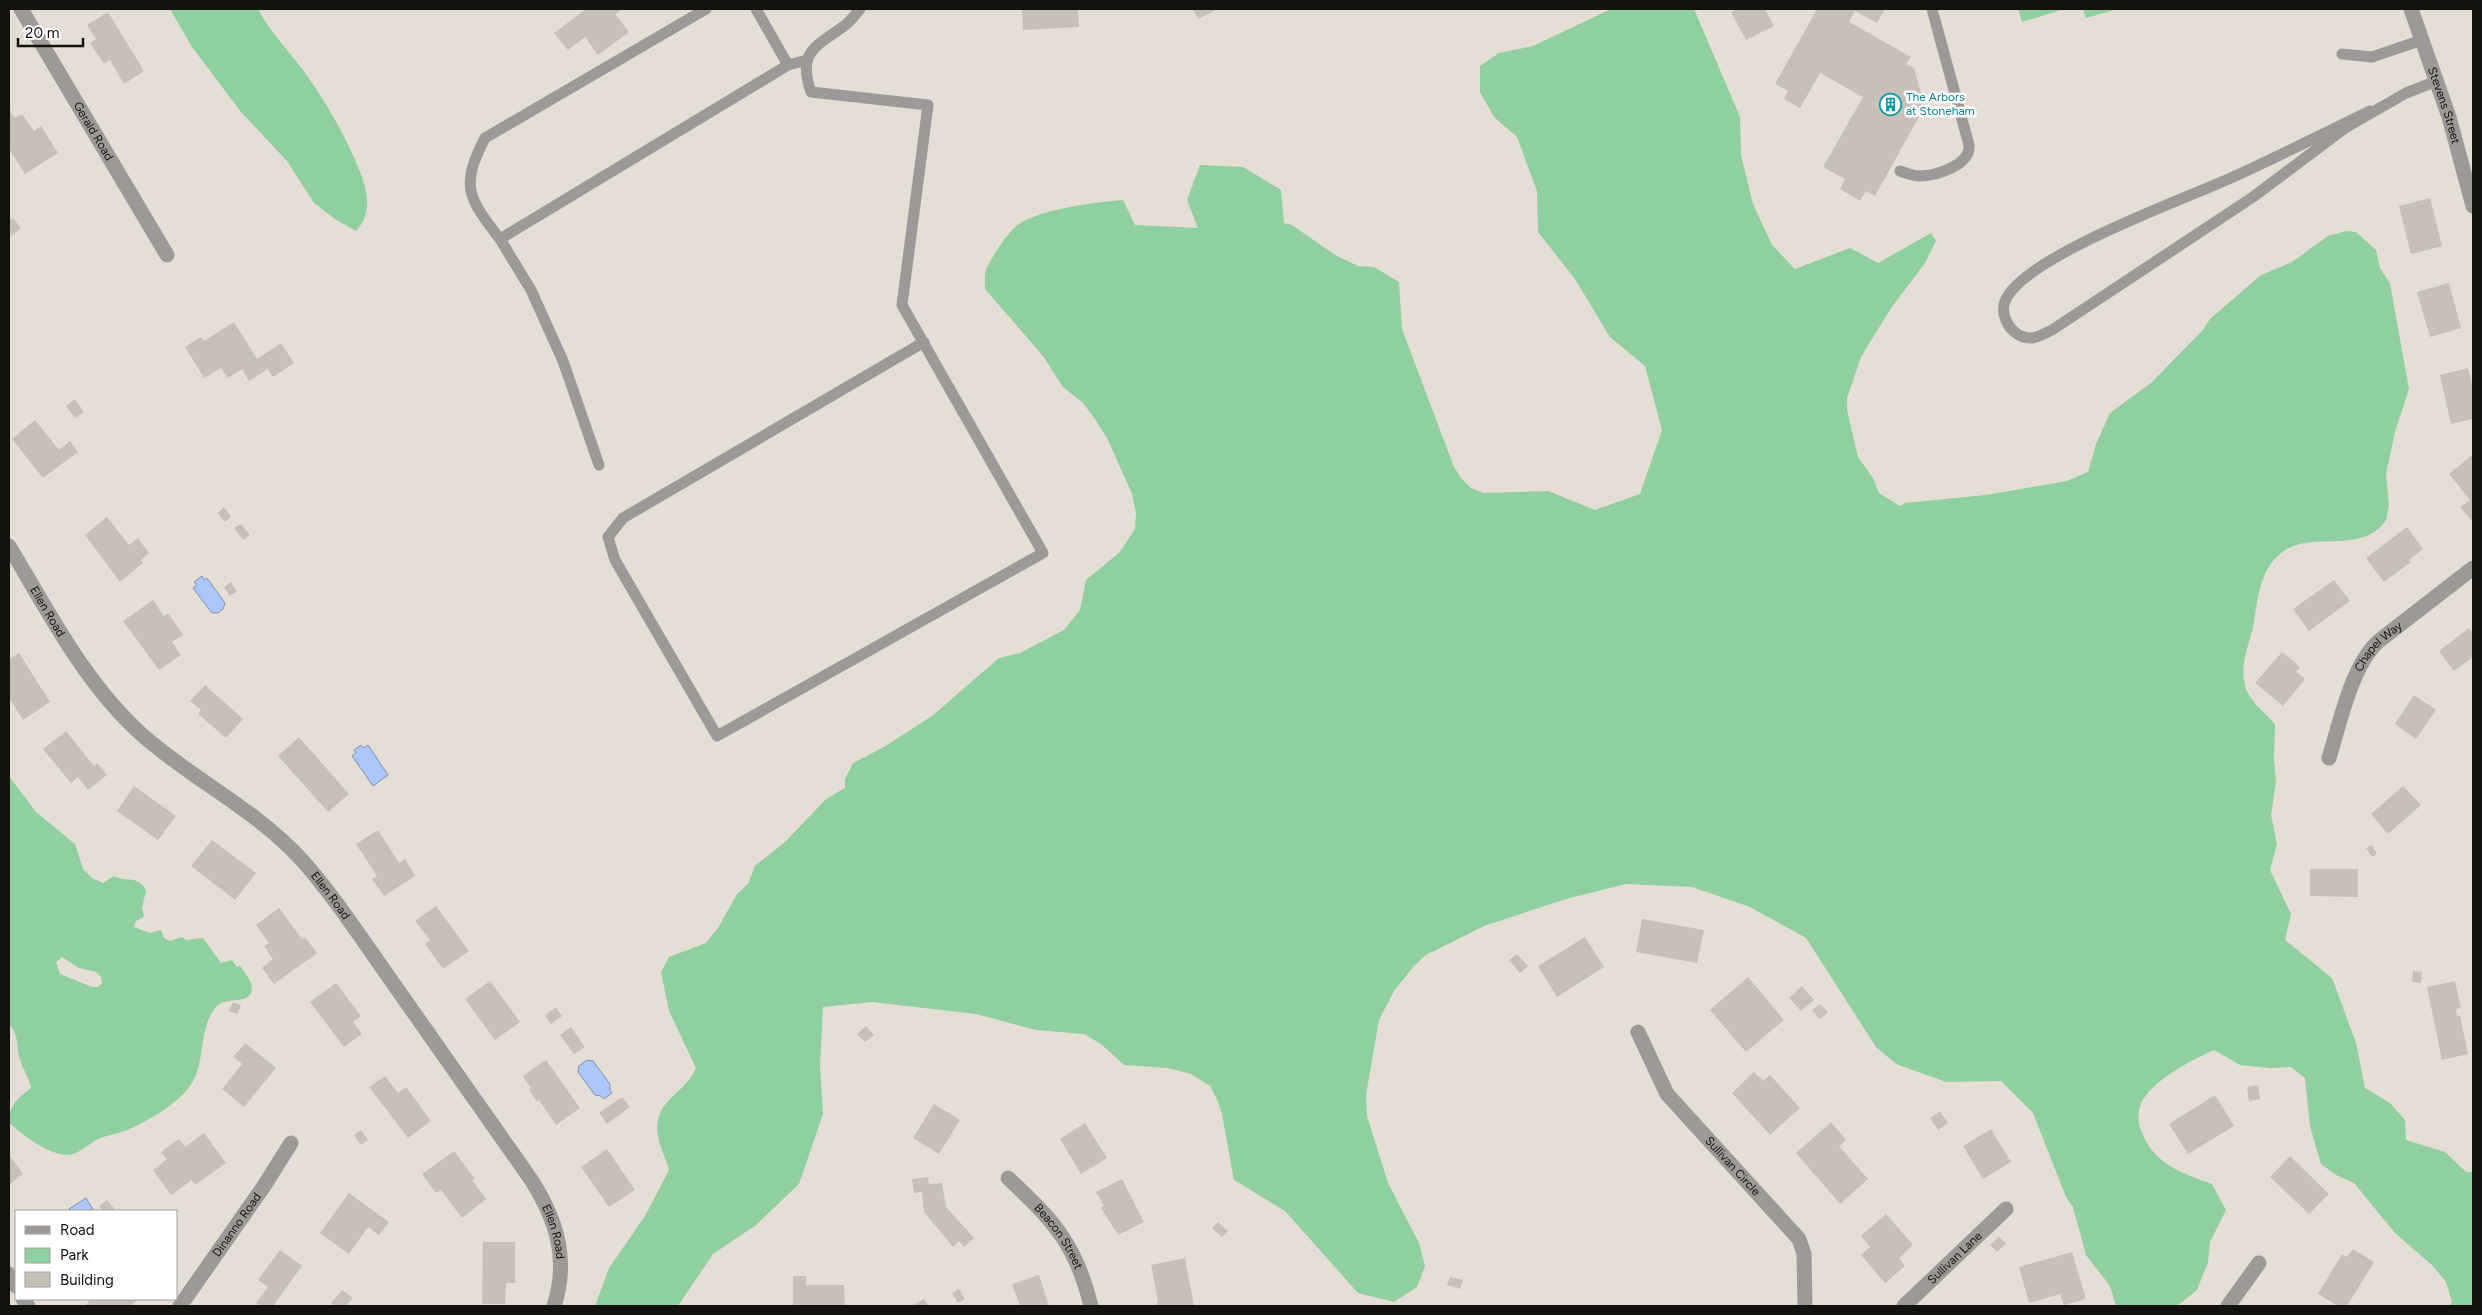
<svg xmlns="http://www.w3.org/2000/svg" width="2482" height="1315" viewBox="0 0 2482 1315" font-family="Figtree,sans-serif">
<rect width="100%" height="100%" fill="#e4ded5"/>
<!-- green -->
<path fill="#90cf9f" fill-rule="evenodd" d="M 170,9 L 258,9 C 271,34 292,54 308,77 C 326,103 342,130 355,160 C 365,183 376,209 356,231 L 335,219 L 314,203 L 287,161 L 241,112 L 192,47 Z
M 1611,9 L 1694,9 L 1740,117 L 1741,155 L 1753,204 L 1772,245 L 1795,269 L 1850,248 L 1878,263 L 1931,233 L 1936,241 L 1925,263 L 1891,308 L 1861,357 L 1847,398 L 1847,410 L 1858,457 L 1873,478 L 1879,493 L 1900,506 L 1905,503 L 1986,495 L 2067,481 L 2088,472 L 2096,444 L 2110,413 L 2151,383 L 2202,331 L 2210,319 L 2261,275 L 2292,262 L 2328,236 L 2346,231 L 2356,232 L 2376,250 L 2380,268 L 2390,284 L 2409,389 L 2395,432 L 2386,474 L 2389,505 L 2386,520 C 2363,554 2318,532 2287,549 C 2261,564 2258,596 2254,622 C 2250,644 2238,666 2246,689 C 2251,702 2266,714 2275,724 L 2274,760 L 2276,782 L 2271,815 L 2277,844 L 2270,870 L 2291,914 L 2285,940 L 2332,978 L 2356,1043 L 2365,1088 L 2390,1103 L 2405,1120 L 2406,1140 L 2445,1152 L 2466,1172 L 2473,1172 L 2473,1306 L 2449,1306 L 2452,1302 L 2446,1282 L 2433,1266 L 2395,1233 L 2354,1183 L 2336,1175 L 2321,1164 L 2310,1126 L 2305,1078 L 2291,1067 L 2270,1068 L 2240,1065 L 2214,1050 C 2190,1061 2160,1076 2144,1098 C 2129,1119 2147,1151 2167,1164 C 2181,1173 2197,1179 2212,1184 L 2226,1210 L 2210,1242 L 2208,1262 L 2197,1290 L 2177,1306 L 2116,1306 L 2110,1286 L 2086,1255 L 2073,1207 L 2066,1197 L 2033,1113 L 2001,1081 L 1946,1082 L 1896,1064 L 1876,1047 L 1806,938 L 1750,907 L 1692,887 L 1626,884 L 1566,899 L 1484,926 L 1426,955 L 1414,966 L 1394,991 L 1379,1020 L 1366,1095 L 1367,1116 L 1388,1183 L 1419,1243 L 1425,1266 L 1417,1287 L 1394,1302 L 1358,1293 L 1285,1211 L 1234,1180 L 1222,1114 L 1216,1097 L 1210,1086 L 1191,1074 L 1168,1068 L 1124,1065 L 1101,1044 L 1084,1034 L 1036,1030 L 976,1014 L 872,1002 L 823,1007 L 820,1066 L 823,1114 L 799,1184 L 756,1225 L 713,1254 L 678,1306 L 595,1306 L 609,1268 L 645,1216 L 669,1170 C 666,1158 660,1148 658,1136 C 652,1100 684,1096 696,1068 L 669,1011 L 661,972 L 669,957 L 706,943 L 718,928 L 737,894 L 748,884 L 755,866 L 785,842 L 826,799 L 845,788 L 845,779 L 853,763 L 884,747 L 932,716 L 999,658 L 1020,653 L 1064,630 L 1080,610 L 1086,580 L 1120,552 L 1135,529 L 1136,512 L 1132,494 L 1108,440 L 1095,419 L 1083,403 L 1063,387 L 1043,356 L 985,289 C 985,283 984,275 986,270 C 991,258 1008,231 1019,224 C 1042,209 1095,202 1123,200 L 1135,225 L 1198,228 L 1187,200 L 1200,165 L 1243,167 L 1281,190 L 1284,223 L 1292,225 L 1335,255 L 1358,266 L 1374,267 L 1399,282 L 1402,329 L 1454,467 L 1461,478 L 1471,488 L 1483,493 L 1548,491 L 1595,510 L 1640,494 L 1662,430 L 1645,366 L 1610,337 L 1575,279 L 1538,232 L 1537,191 L 1517,137 L 1494,117 L 1480,92 L 1480,66 L 1499,53 L 1533,46 Z
M 2018,9 L 2064,9 L 2022,22 Z
M 2083,9 L 2118,9 L 2086,18 Z
M 9,776 L 36,812 L 75,844 L 83,869 L 92,878 L 103,883 L 114,876 C 124,883 140,874 146,891 L 142,907 L 144,917 L 136,921 L 134,927 L 150,933 L 161,930 L 164,938 L 170,941 L 182,937 L 186,940 L 203,938 L 221,963 L 232,960 L 237,967 L 240,966 C 245,973 255,984 251,993 C 246,1004 226,997 217,1006 C 198,1027 206,1058 193,1081 C 182,1102 148,1121 127,1130 C 118,1134 107,1135 98,1139 C 88,1144 80,1154 68,1155 C 48,1155 23,1135 9,1123 C 9,1105 17,1099 31,1088 C 29,1077 24,1072 21,1062 C 15,1047 21,1039 9,1024 ZM 62,957 L 79,968 L 96,972 L 101,977 L 102,983 L 98,987 L 92,987 L 60,974 L 56,962 Z"/>
<!-- water -->
<path fill="#acc7f8" stroke="#7e91b2" d="M 202,576 L 204,580 L 207,578 L 225,603 L 223,609 L 218,613 L 212,613 L 193,588 L 197,585 L 194,582 Z
M 361,745 L 364,748 L 368,745 L 388,775 L 373,786 L 352,756 L 356,753 L 354,750 Z
M 587,1060 L 593,1061 L 610,1084 L 610,1090 L 612,1093 L 604,1099 L 601,1096 L 595,1095 L 578,1072 L 579,1066 Z
M 86,1198 L 94,1211 L 70,1211 L 69,1209 Z"/>
<!-- building -->
<path fill="#c6c0b7" d="M 586,9 L 623,9 L 615,14 L 629,32 L 598,55 L 585,37 L 568,50 L 554,33 Z
M 1022,9 L 1078,9 L 1079,27 L 1023,30 Z
M 1193,9 L 1218,9 L 1198,19 Z
M 1737,9 L 1765,9 L 1774,26 L 1746,40 L 1731,12 Z
M 1817,9 L 1885,9 L 1877,23 L 1855,11 L 1849,22 L 1911,57 L 1906,64 L 1914,68 L 1921,93 L 1916,101 L 1925,106 L 1875,196 L 1866,191 L 1860,201 L 1840,189 L 1845,179 L 1823,167 L 1863,97 L 1820,73 L 1800,108 L 1784,99 L 1788,91 L 1775,84 Z
M 108,12 L 144,71 L 124,84 L 110,60 L 104,64 L 90,43 L 96,39 L 87,25 Z
M 9,109 L 14,118 L 22,114 L 34,131 L 41,126 L 58,153 L 25,174 L 9,149 Z
M 2430,198 L 2442,246 L 2411,254 L 2399,206 Z
M 13,218 L 21,228 L 11,236 L 9,221 Z
M 2449,283 L 2461,328 L 2430,337 L 2417,292 Z
M 234,322 L 257,359 L 281,343 L 294,363 L 273,377 L 268,369 L 249,381 L 242,369 L 228,378 L 221,368 L 204,378 L 185,347 L 201,337 L 204,341 Z
M 2468,368 L 2473,388 L 2473,419 L 2451,424 L 2440,375 Z
M 75,399 L 84,412 L 75,418 L 66,406 Z
M 35,420 L 59,450 L 70,441 L 78,452 L 43,478 L 12,439 Z
M 2472,455 L 2473,519 L 2471,520 L 2460,507 L 2470,500 L 2449,474 Z
M 224,507 L 231,517 L 225,522 L 218,513 Z
M 107,517 L 129,545 L 138,538 L 149,553 L 141,560 L 143,563 L 120,582 L 85,535 Z
M 241,524 L 250,535 L 243,540 L 234,528 Z
M 2407,527 L 2423,549 L 2409,560 L 2411,562 L 2384,582 L 2366,558 Z
M 2334,580 L 2350,601 L 2309,631 L 2293,609 Z
M 231,582 L 237,591 L 230,596 L 224,587 Z
M 153,600 L 164,616 L 168,613 L 183,635 L 172,642 L 181,655 L 159,670 L 123,621 Z
M 2469,628 L 2473,633 L 2473,657 L 2454,671 L 2439,651 Z
M 2282,652 L 2300,667 L 2296,672 L 2305,679 L 2283,706 L 2255,683 Z
M 19,653 L 50,702 L 23,720 L 9,698 L 9,659 Z
M 205,685 L 243,719 L 226,738 L 198,714 L 201,710 L 190,701 Z
M 2414,695 L 2436,710 L 2416,739 L 2395,724 Z
M 66,731 L 94,766 L 97,763 L 107,775 L 88,790 L 78,777 L 71,783 L 43,749 Z
M 299,737 L 349,794 L 328,812 L 278,756 Z
M 134,786 L 176,816 L 158,840 L 117,811 Z
M 2403,786 L 2421,805 L 2388,834 L 2371,814 Z
M 378,830 L 399,863 L 405,859 L 415,876 L 384,896 L 372,879 L 377,876 L 356,844 Z
M 212,840 L 256,873 L 235,900 L 191,866 Z
M 2372,845 L 2377,854 L 2372,857 L 2366,848 Z
M 2310,869 L 2358,869 L 2358,897 L 2310,896 Z
M 436,906 L 469,951 L 443,969 L 425,944 L 430,940 L 415,921 Z
M 279,908 L 302,939 L 305,937 L 317,953 L 274,984 L 262,968 L 273,959 L 264,946 L 269,943 L 256,925 Z
M 1642,919 L 1704,930 L 1697,963 L 1636,952 Z
M 1585,937 L 1604,967 L 1557,997 L 1538,966 Z
M 1517,954 L 1528,966 L 1520,973 L 1509,960 Z
M 2413,971 L 2422,972 L 2421,983 L 2412,982 Z
M 1748,977 L 1784,1020 L 1746,1052 L 1710,1010 Z
M 490,981 L 520,1022 L 495,1040 L 465,999 Z
M 2455,981 L 2461,1008 L 2456,1009 L 2457,1016 L 2460,1016 L 2468,1054 L 2442,1060 L 2427,987 Z
M 336,983 L 361,1016 L 353,1022 L 362,1034 L 344,1047 L 310,1002 Z
M 1802,986 L 1814,1000 L 1801,1011 L 1789,998 Z
M 233,1002 L 241,1005 L 237,1014 L 229,1011 Z
M 1820,1004 L 1828,1012 L 1820,1019 L 1812,1010 Z
M 556,1007 L 562,1016 L 551,1024 L 545,1015 Z
M 866,1026 L 874,1035 L 865,1042 L 857,1034 Z
M 571,1027 L 585,1047 L 574,1054 L 560,1035 Z
M 245,1043 L 276,1068 L 244,1107 L 222,1089 L 242,1064 L 233,1057 Z
M 546,1060 L 580,1108 L 556,1125 L 539,1100 L 537,1102 L 529,1090 L 531,1088 L 523,1076 Z
M 1754,1072 L 1763,1081 L 1770,1075 L 1800,1108 L 1770,1135 L 1732,1093 Z
M 385,1076 L 398,1093 L 406,1087 L 431,1121 L 408,1138 L 369,1087 Z
M 2258,1085 L 2260,1099 L 2249,1101 L 2247,1087 Z
M 2215,1095 L 2234,1126 L 2188,1154 L 2169,1124 Z
M 622,1097 L 630,1107 L 607,1124 L 599,1113 Z
M 934,1104 L 960,1120 L 939,1154 L 913,1138 Z
M 1940,1111 L 1948,1123 L 1938,1130 L 1930,1118 Z
M 1831,1122 L 1846,1140 L 1839,1146 L 1868,1179 L 1840,1204 L 1796,1153 Z
M 1085,1123 L 1107,1158 L 1081,1174 L 1060,1139 Z
M 1991,1129 L 2011,1162 L 1983,1179 L 1963,1146 Z
M 361,1130 L 368,1140 L 361,1145 L 354,1135 Z
M 204,1133 L 226,1163 L 195,1185 L 192,1180 L 171,1195 L 153,1170 L 167,1159 L 161,1152 L 179,1139 L 185,1147 Z
M 607,1149 L 635,1190 L 609,1207 L 581,1167 Z
M 454,1151 L 475,1179 L 472,1180 L 486,1199 L 462,1218 L 441,1190 L 436,1193 L 422,1174 Z
M 9,1155 L 23,1174 L 9,1185 Z
M 2290,1156 L 2329,1194 L 2309,1214 L 2270,1177 Z
M 928,1177 L 929,1184 L 942,1183 L 946,1207 L 974,1238 L 964,1247 L 959,1241 L 953,1247 L 924,1212 L 922,1192 L 914,1193 L 912,1179 Z
M 1122,1179 L 1144,1222 L 1118,1235 L 1101,1208 L 1104,1206 L 1096,1192 Z
M 349,1193 L 389,1222 L 379,1235 L 368,1227 L 349,1254 L 320,1233 Z
M 107,1200 L 116,1211 L 103,1211 L 99,1206 Z
M 1886,1214 L 1913,1245 L 1899,1258 L 1905,1266 L 1885,1283 L 1861,1255 L 1870,1247 L 1861,1236 Z
M 1218,1222 L 1228,1231 L 1222,1237 L 1212,1228 Z
M 1999,1237 L 2006,1243 L 1997,1252 L 1990,1245 Z
M 483,1242 L 515,1242 L 515,1283 L 506,1283 L 505,1304 L 482,1304 Z
M 2353,1249 L 2374,1262 L 2347,1306 L 2338,1306 L 2318,1294 L 2342,1254 L 2347,1257 Z
M 280,1250 L 302,1266 L 273,1306 L 261,1306 L 256,1303 L 268,1287 L 258,1280 Z
M 2072,1252 L 2086,1299 L 2064,1305 L 2060,1294 L 2029,1303 L 2019,1267 Z
M 1185,1258 L 1194,1306 L 1156,1306 L 1158,1300 L 1151,1265 Z
M 1039,1275 L 1049,1306 L 1020,1306 L 1012,1284 Z
M 793,1276 L 806,1276 L 806,1285 L 844,1285 L 845,1306 L 793,1306 Z
M 1450,1277 L 1463,1280 L 1460,1289 L 1447,1285 Z
M 959,1289 L 965,1299 L 958,1303 L 952,1293 Z
M 342,1290 L 353,1298 L 346,1306 L 336,1306 L 331,1303 Z
M 91,1299 L 138,1299 L 131,1306 L 85,1306 Z
M 924,1299 L 929,1306 L 911,1306 Z"/>
<g fill="none" stroke-linecap="round" stroke-linejoin="round">
<!-- lane -->
<path stroke="#9d9996" stroke-width="11" d="M 756,9 L 788,65
M 860,9 C 855,15 850,22 844,26 C 815,47 797,52 811,92 L 928,105 L 902,305 L 1043,553 L 717,736 L 615,560 L 608,537 L 623,518 L 924,342
M 2342,54 L 2372,57 L 2422,40
M 2370,111 C 2325,133 2279,156 2233,177 C 2183,200 2033,253 2007,297 C 1997,314 2011,338 2031,338 C 2038,338 2045,333 2052,330 L 2253,197 L 2345,128 L 2406,93 L 2437,81
M 1900,171 C 1906,173 1913,176 1919,176 C 1936,176 1971,165 1969,145 L 1932,9
M 500,239 C 468,198 460,186 485,138 L 706,9
M 599,465 L 563,361 L 531,290 L 500,239 L 788,65 L 807,60"/>
<!-- street -->
<g stroke="#9d9996" stroke-width="15">
<path id="s1" d="M 21,9 L 167,255"/>
<path id="s2" d="M 2411,9 L 2449,117 L 2473,206"/>
<path id="s3" d="M 9,546 C 48,611 84,682 140,733 C 191,779 254,808 301,859 C 335,897 363,941 393,983 C 439,1049 486,1115 532,1181 C 557,1221 569,1260 554,1306"/>
<path id="s4" d="M 2329,758 C 2340,723 2352,663 2380,640 L 2473,568"/>
<path id="s5" d="M 1638,1032 L 1667,1094 L 1799,1239 L 1804,1254 L 1805,1306"/>
<path id="s6" d="M 1008,1178 C 1053,1220 1076,1244 1091,1306"/>
<path d="M 9,1274 L 16,1286"/>
<path d="M 23,1299 L 28,1306"/>
<path id="s7" d="M 180,1306 L 264,1186 L 291,1143"/>
<path id="s8" d="M 1904,1306 L 2006,1209"/>
<path d="M 2228,1306 L 2259,1263"/>
</g>
</g>
<!-- icons -->
<defs>
<symbol id="building-ring" viewBox="-11 -11 22 22"><circle r="9.5" fill="#fff" stroke="#0f9aa8" stroke-width="1.5"/><path d="M-4-6H4V6H1V3H-1V6H-4ZM-2.5-4.3h1.7v1.8h-1.7ZM.8-4.3h1.7v1.8H.8ZM-2.5-1h1.7V.8h-1.7ZM.8-1h1.7V.8H.8Z" fill="#0f9aa8"/></symbol>
</defs>
<g fill-rule="evenodd">
<use href="#building-ring" x="1878" y="92" width="25" height="25"/>
</g>
<g text-anchor="middle" stroke-width="5" stroke-linejoin="round" paint-order="stroke">
<!-- culture labels -->
<g font-size="12" fill="#0d838f" stroke="#fff" text-anchor="start">
<text x="1906" y="101">The Arbors<tspan x="1906" dy="14">at Stoneham</tspan></text>
</g>
<!-- street labels -->
<g font-size="12" fill="#14120f" stroke="#fff">
<text dy="4" stroke="none"><textPath href="#s2" startOffset="102">Stevens Street</textPath></text>
<text dy="4" stroke="none"><textPath href="#s1" startOffset="142">Gerald Road</textPath></text>
<text dy="4" stroke="none"><textPath href="#s3" startOffset="76">Ellen Road</textPath></text>
<text dy="4" stroke="none"><textPath href="#s4" startOffset="124">Chapel Way</textPath></text>
<text dy="4" stroke="none"><textPath href="#s3" startOffset="481">Ellen Road</textPath></text>
<text dy="4" stroke="none"><textPath href="#s5" startOffset="166">Sullivan Circle</textPath></text>
<text dy="4" stroke="none"><textPath href="#s7" startOffset="99">Dinanno Road</textPath></text>
<text dy="4" stroke="none"><textPath href="#s3" startOffset="886">Ellen Road</textPath></text>
<text dy="4" stroke="none"><textPath href="#s6" startOffset="78">Beacon Street</textPath></text>
<text dy="4" stroke="none"><textPath href="#s8" startOffset="70">Sullivan Lane</textPath></text>
</g>
</g>
<!-- border -->
<rect width="2482" height="1315" fill="none" stroke="#14120f" stroke-width="20"/>
<!-- legend -->
<rect x="15" y="1210" width="162" height="90" fill="#ffffff" stroke="#a1a09f"/>
<rect x="25" y="1226" width="25" height="8" fill="#9d9996" stroke="#a1a09f"/>
<text x="60" y="1235" font-size="15" fill="#14120f">Road</text>
<rect x="25" y="1248" width="25" height="15" fill="#90cf9f" stroke="#a1a09f"/>
<text x="60" y="1260" font-size="15" fill="#14120f">Park</text>
<rect x="25" y="1272" width="25" height="15" fill="#c6c0b7" stroke="#a1a09f"/>
<text x="60" y="1285" font-size="15" fill="#14120f">Building</text>
<!-- scale -->
<path d="M18 38v8h65v-8" fill="none" stroke="#14120f" stroke-width="2.5"/>
<text x="25" y="38" font-size="15" fill="#14120f" stroke="#ffffff" stroke-width="4" paint-order="stroke">20 m</text>
</svg>
